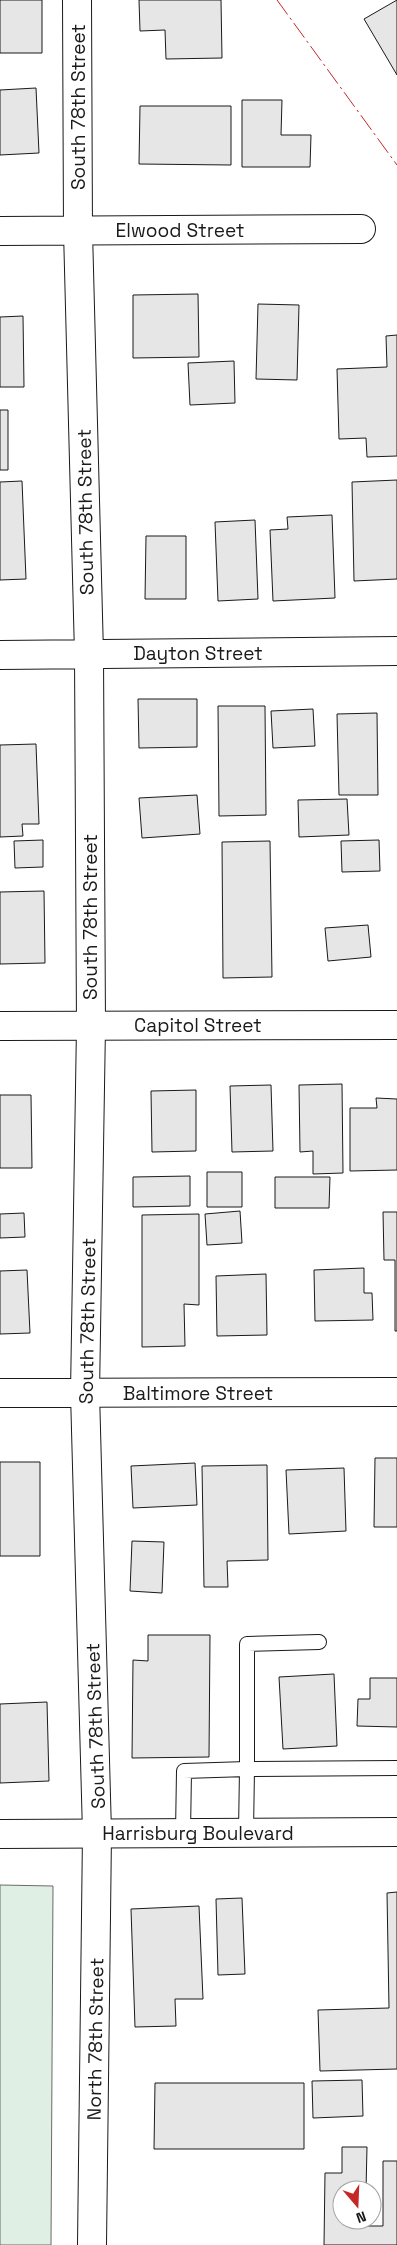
<svg xmlns="http://www.w3.org/2000/svg" width="397" height="2245" viewBox="0 0 397 2245" font-family="'Space Grotesk',sans-serif">
<rect width="100%" height="100%" fill="#fff"/>
<!-- green -->
<path fill="#e0efe3" stroke="#6a6a6a" d="M 0,1885 L 53,1886 L 51,2245 L 0,2245 Z"/>
<!-- building -->
<path fill="#e6e6e6" stroke="#1a1a1a" d="M 0,0 L 42,0 L 42,53 L 0,53 Z
M 139,0 L 221,0 L 222,58 L 166,59 L 165,30 L 140,31 Z
M 397,0 L 397,75 L 364,19 Z
M 36,88 L 39,153 L 0,155 L 0,90 Z
M 242,100 L 282,100 L 281,135 L 311,135 L 310,167 L 242,167 Z
M 140,106 L 231,106 L 231,165 L 139,164 Z
M 198,294 L 199,357 L 133,358 L 133,295 Z
M 258,304 L 299,305 L 297,380 L 256,379 Z
M 23,316 L 24,387 L 0,387 L 0,317 Z
M 397,335 L 397,456 L 367,457 L 366,438 L 339,439 L 337,369 L 387,367 L 386,336 Z
M 234,361 L 235,403 L 190,405 L 188,363 Z
M 0,410 L 8,410 L 8,470 L 0,470 Z
M 397,480 L 397,579 L 354,581 L 352,482 Z
M 22,481 L 26,579 L 0,580 L 0,482 Z
M 332,515 L 335,598 L 273,601 L 270,530 L 288,529 L 287,517 Z
M 255,520 L 258,599 L 218,601 L 215,522 Z
M 146,536 L 186,536 L 186,599 L 145,599 Z
M 138,699 L 197,699 L 197,747 L 139,748 Z
M 218,706 L 265,706 L 266,815 L 219,816 Z
M 313,709 L 315,746 L 273,748 L 271,711 Z
M 377,713 L 378,795 L 339,795 L 337,714 Z
M 36,744 L 39,824 L 22,824 L 23,836 L 0,837 L 0,745 Z
M 197,795 L 200,834 L 142,838 L 139,798 Z
M 347,799 L 349,835 L 299,837 L 298,800 Z
M 43,840 L 43,867 L 15,868 L 14,841 Z
M 379,840 L 380,871 L 342,872 L 341,841 Z
M 270,841 L 272,977 L 223,978 L 222,842 Z
M 44,891 L 45,963 L 0,964 L 0,892 Z
M 368,925 L 371,957 L 328,961 L 325,928 Z
M 342,1084 L 343,1173 L 313,1174 L 313,1151 L 300,1152 L 299,1085 Z
M 271,1085 L 273,1151 L 232,1152 L 230,1086 Z
M 196,1090 L 196,1151 L 152,1152 L 151,1091 Z
M 0,1095 L 31,1095 L 32,1168 L 0,1168 Z
M 376,1098 L 397,1099 L 397,1170 L 350,1171 L 350,1108 L 377,1108 Z
M 207,1172 L 242,1172 L 242,1207 L 207,1207 Z
M 190,1176 L 190,1206 L 133,1207 L 133,1177 Z
M 275,1177 L 330,1177 L 329,1208 L 275,1208 Z
M 240,1211 L 242,1243 L 207,1245 L 205,1214 Z
M 383,1212 L 397,1212 L 397,1331 L 395,1331 L 395,1260 L 384,1260 Z
M 24,1213 L 25,1237 L 0,1238 L 0,1214 Z
M 199,1214 L 199,1305 L 184,1304 L 185,1346 L 142,1347 L 142,1215 Z
M 364,1268 L 364,1293 L 372,1293 L 373,1320 L 315,1321 L 314,1270 Z
M 27,1270 L 30,1333 L 0,1334 L 0,1271 Z
M 266,1274 L 267,1335 L 217,1336 L 216,1276 Z
M 375,1458 L 397,1458 L 397,1527 L 374,1527 Z
M 0,1462 L 40,1462 L 40,1556 L 0,1556 Z
M 195,1463 L 197,1505 L 133,1508 L 131,1466 Z
M 267,1465 L 268,1560 L 227,1561 L 228,1587 L 204,1587 L 202,1466 Z
M 344,1468 L 346,1531 L 289,1534 L 286,1470 Z
M 132,1541 L 164,1542 L 162,1593 L 130,1591 Z
M 148,1635 L 210,1635 L 209,1757 L 132,1758 L 133,1660 L 148,1661 Z
M 334,1674 L 337,1746 L 283,1749 L 279,1677 Z
M 370,1678 L 397,1678 L 397,1727 L 357,1726 L 358,1699 L 370,1699 Z
M 47,1702 L 49,1781 L 0,1783 L 0,1704 Z
M 397,1892 L 397,2069 L 320,2071 L 318,2010 L 389,2008 L 387,1893 Z
M 242,1898 L 245,1974 L 218,1975 L 216,1899 Z
M 199,1906 L 203,1999 L 175,1999 L 176,2026 L 135,2027 L 131,1909 Z
M 362,2080 L 363,2116 L 313,2118 L 312,2081 Z
M 155,2083 L 304,2083 L 304,2149 L 154,2149 Z
M 342,2147 L 367,2147 L 366,2190 L 342,2190 L 342,2220 L 366,2220 L 366,2226 L 383,2226 L 383,2161 L 397,2161 L 397,2245 L 324,2245 L 325,2173 L 342,2173 Z"/>
<g fill="none" stroke-linecap="round" stroke-linejoin="round">
<defs>
<path id="service" d="M 246,1832 L 247,1769 L 397,1768
M 183,1833 L 184,1771 L 247,1769 L 247,1644 L 319,1642"/>
<path id="minor" d="M 77,0 L 78,231 L 89,654 L 91,1026 L 85,1393 L 97,1833
M 0,231 L 361,229
M 0,655 L 397,651
M 0,1393 L 397,1392"/>
<path id="tertiary" d="M 0,1026 L 397,1025
M 92,2245 L 97,1833"/>
<path id="secondary" d="M 0,1834 L 397,1832"/>
</defs>
<!-- service casing -->
<use href="#service" stroke="#1a1a1a" stroke-width="16"/>
<!-- minor casing -->
<use href="#minor" stroke="#1a1a1a" stroke-width="30"/>
<!-- tertiary casing -->
<use href="#tertiary" stroke="#1a1a1a" stroke-width="30"/>
<!-- secondary casing -->
<use href="#secondary" stroke="#1a1a1a" stroke-width="30"/>
<!-- service -->
<use href="#service" stroke="#fff" stroke-width="14"/>
<!-- minor -->
<use href="#minor" stroke="#fff" stroke-width="28"/>
<!-- tertiary -->
<use href="#tertiary" stroke="#fff" stroke-width="28"/>
<!-- secondary -->
<use href="#secondary" stroke="#fff" stroke-width="28"/>
<!-- power -->
<path stroke="#c62828" stroke-width="1" stroke-dasharray="18 4 2.5 4" stroke-linecap="butt" d="M 277,0 L 397,165"/>
</g>
<g text-anchor="middle" stroke-width="4" stroke-linejoin="round" paint-order="stroke">
<!-- street labels -->
<g font-size="19" fill="#1a1a1a" stroke="#fff">
<text transform="translate(78 107) rotate(-90)" y="7">South 78th Street</text>
<text x="180" y="237">Elwood Street</text>
<text transform="translate(85 512) rotate(-91)" y="7">South 78th Street</text>
<text x="198" y="660">Dayton Street</text>
<text transform="translate(90 917) rotate(-90)" y="7">South 78th Street</text>
<text x="198" y="1032">Capitol Street</text>
<text transform="translate(87 1321) rotate(-89)" y="7">South 78th Street</text>
<text x="198" y="1400">Baltimore Street</text>
<text transform="translate(95 1726) rotate(-92)" y="7">South 78th Street</text>
<text x="198" y="1840">Harrisburg Boulevard</text>
<text transform="translate(95 2039) rotate(-89)" y="7">North 78th Street</text>
</g>
</g>
<!-- north arrow -->
<g transform="translate(357 2205) rotate(161)"><circle r="24" fill="#ffffff" stroke="#a3a3a3"/>
<path d="M0-4L9 19L0 12L-9 19Z" fill="#c62828"/>
<text y="-8" font-size="14" font-weight="bold" text-anchor="middle" fill="#1a1a1a">N</text>
</g>
</svg>
